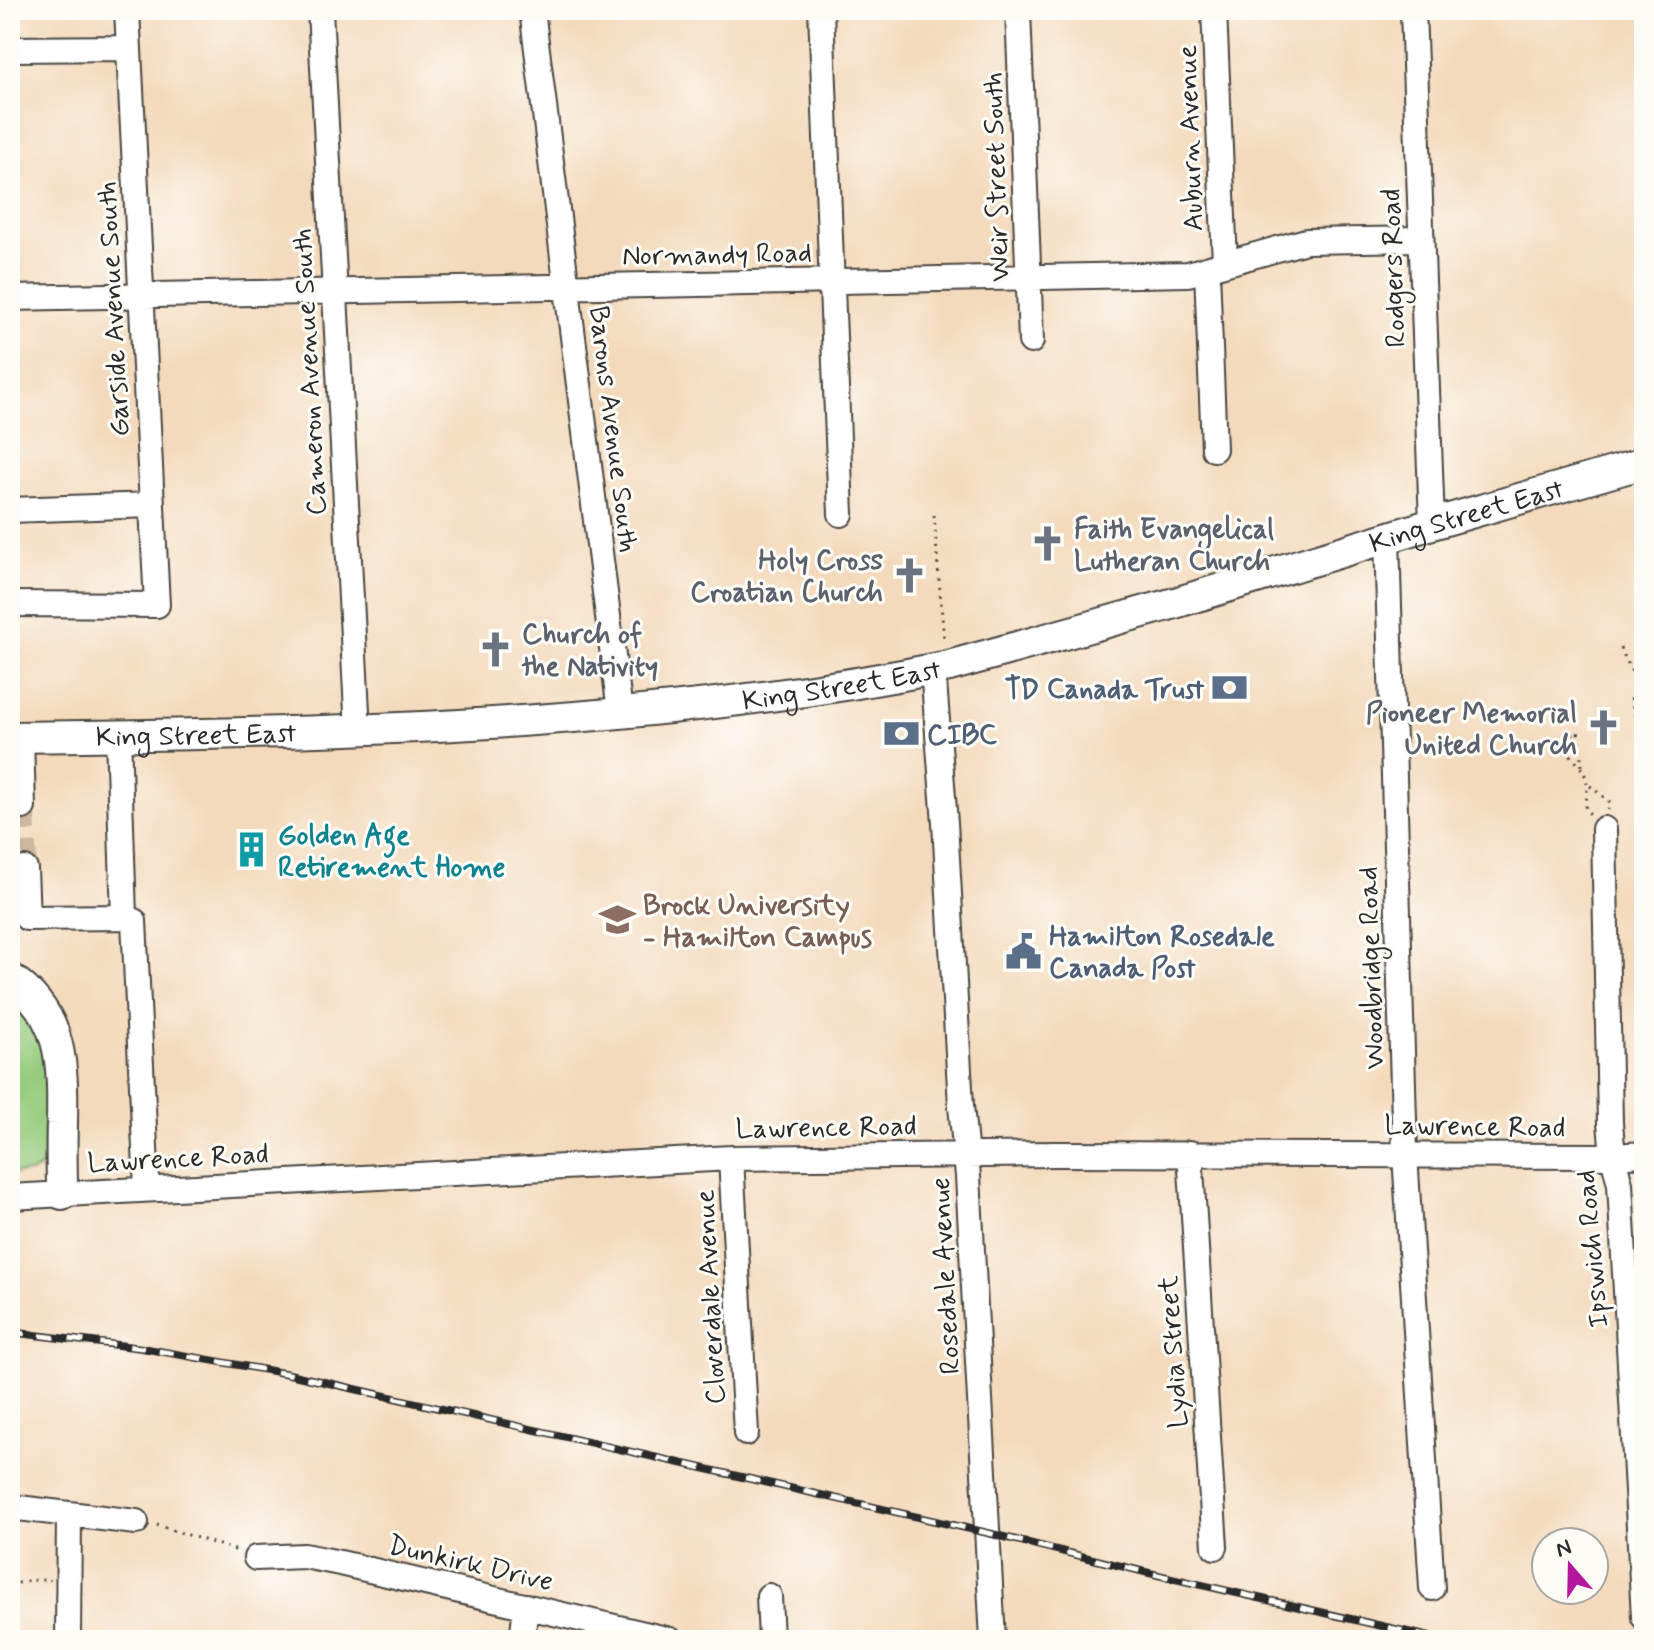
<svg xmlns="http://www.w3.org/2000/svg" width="1654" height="1650" viewBox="0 0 1654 1650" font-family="Mynerve,sans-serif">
<rect width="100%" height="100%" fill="#fdfcf7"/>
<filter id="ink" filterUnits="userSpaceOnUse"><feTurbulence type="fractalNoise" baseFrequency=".0125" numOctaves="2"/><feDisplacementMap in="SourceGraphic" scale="16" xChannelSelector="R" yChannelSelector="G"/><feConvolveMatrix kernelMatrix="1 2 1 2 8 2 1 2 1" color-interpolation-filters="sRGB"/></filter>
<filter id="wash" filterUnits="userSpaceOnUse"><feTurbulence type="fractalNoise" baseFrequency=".006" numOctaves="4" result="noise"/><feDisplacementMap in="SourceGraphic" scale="32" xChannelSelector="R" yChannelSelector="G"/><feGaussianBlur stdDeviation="1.8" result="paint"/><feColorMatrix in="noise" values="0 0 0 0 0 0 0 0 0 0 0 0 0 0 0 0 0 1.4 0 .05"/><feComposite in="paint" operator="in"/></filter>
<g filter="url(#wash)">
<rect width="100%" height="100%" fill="#f4dabc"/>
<!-- green -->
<path fill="#97cc7e" stroke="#617c54" stroke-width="2" d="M 10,995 L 32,1017 L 48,1062 L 43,1162 L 40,1168 L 30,1173 L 10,1174 Z"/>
</g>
<g filter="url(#ink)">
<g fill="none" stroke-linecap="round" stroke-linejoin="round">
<!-- minor-tunnel -->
<path stroke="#ccb79f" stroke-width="24" stroke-dasharray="24 12" stroke-linecap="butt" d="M 23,807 L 25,869"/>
<defs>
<path id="minor" d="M 320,10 L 358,731
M 532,10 L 620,712
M 821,10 L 841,514
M 1018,10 L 1031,341
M 1214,10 L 1225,263
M 1413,10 L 1432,524
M 10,49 L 129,48
M 1207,270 L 1214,449
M 10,298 L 1188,274 L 1306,241 L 1421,239
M 10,510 L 152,505
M 1387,538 L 1405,1154 L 1432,1588
M 10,604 L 157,605 L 127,10
M 933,669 L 945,823 L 961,1106 L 968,1176 L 993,1640
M 118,735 L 124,917
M 21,737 L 23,807
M 1604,829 L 1610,1123 L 1613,1156 L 1620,1184 L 1644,1617
M 25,869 L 27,918 L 124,917 L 134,921 L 147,1189
M 1190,1153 L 1215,1547
M 731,1158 L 746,1433
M 10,1197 L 731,1158 L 1058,1154 L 1613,1156 L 1644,1154
M 10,1507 L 136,1522
M 256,1558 L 304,1556 L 340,1563 L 670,1640
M 769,1596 L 771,1640
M 68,1640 L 69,1514
M 522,1640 L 526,1606"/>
<g id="major">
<path id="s1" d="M 10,737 C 323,733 640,729 949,666 L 1175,603 L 1432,524 L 1644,463"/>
<path d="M 10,978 C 64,1015 63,1066 62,1124 C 61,1148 62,1171 62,1194"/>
</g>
</defs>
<!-- minor casing -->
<use href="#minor" stroke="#494541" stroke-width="28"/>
<!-- major casing -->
<use href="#major" stroke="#494541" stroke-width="34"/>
<!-- path -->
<path stroke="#494541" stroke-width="3" stroke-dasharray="2 6" stroke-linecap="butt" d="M 934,515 L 944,642
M 1620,648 L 1638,684 L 1631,697 L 1641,745
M 1582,766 L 1578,731 L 1561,740 C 1579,773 1592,764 1585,809 L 1591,815
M 1590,786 L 1609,801 L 1608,810
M 157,1525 L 238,1551
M 10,1585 L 31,1580 L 50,1580"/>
<!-- minor -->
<use href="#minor" stroke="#fff" stroke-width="24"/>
<!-- major -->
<use href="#major" stroke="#fff" stroke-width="30"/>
<defs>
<path id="rail" d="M 10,1332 L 142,1348 L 289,1374 L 988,1533 L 1145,1572 L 1443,1640"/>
</defs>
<!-- rail casing -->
<use href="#rail" stroke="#2b2b2b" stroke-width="8"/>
<!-- rail -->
<use href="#rail" stroke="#fdfcf7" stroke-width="5" stroke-dasharray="15" stroke-linecap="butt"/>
</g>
</g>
<!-- icons -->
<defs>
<symbol id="church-bare" viewBox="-9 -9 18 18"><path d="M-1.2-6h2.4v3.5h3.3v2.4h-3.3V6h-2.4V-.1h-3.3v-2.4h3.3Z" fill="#6b7280" stroke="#fdfcf7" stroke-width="2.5" paint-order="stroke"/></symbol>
<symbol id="bank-bare" viewBox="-9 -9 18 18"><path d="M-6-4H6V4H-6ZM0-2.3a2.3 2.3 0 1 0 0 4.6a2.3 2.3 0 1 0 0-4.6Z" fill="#5c6f8a" stroke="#fdfcf7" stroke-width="2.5" paint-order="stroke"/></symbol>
<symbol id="building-bare" viewBox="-9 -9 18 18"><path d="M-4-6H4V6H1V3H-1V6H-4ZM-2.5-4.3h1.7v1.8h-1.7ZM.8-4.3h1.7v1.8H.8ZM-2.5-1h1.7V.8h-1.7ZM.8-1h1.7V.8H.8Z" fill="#0f9aa8" stroke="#fdfcf7" stroke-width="2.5" paint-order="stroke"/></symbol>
<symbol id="university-bare" viewBox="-9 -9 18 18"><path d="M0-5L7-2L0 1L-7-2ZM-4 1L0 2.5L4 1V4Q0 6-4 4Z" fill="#8d6e63" stroke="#fdfcf7" stroke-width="2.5" paint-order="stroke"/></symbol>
<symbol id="civic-bare" viewBox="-9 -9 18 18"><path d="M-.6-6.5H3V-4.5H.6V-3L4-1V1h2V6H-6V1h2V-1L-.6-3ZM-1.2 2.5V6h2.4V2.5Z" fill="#5c6f8a" stroke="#fdfcf7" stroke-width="2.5" paint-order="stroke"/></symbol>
</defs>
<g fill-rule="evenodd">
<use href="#church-bare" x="1022" y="518" width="51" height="51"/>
<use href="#church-bare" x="884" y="550" width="51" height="51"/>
<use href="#church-bare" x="470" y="624" width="51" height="51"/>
<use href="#bank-bare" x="1204" y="662" width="51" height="51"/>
<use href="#church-bare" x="1578" y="702" width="51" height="51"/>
<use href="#bank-bare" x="876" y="708" width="51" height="51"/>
<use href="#building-bare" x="226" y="824" width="51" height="51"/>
<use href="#university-bare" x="592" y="894" width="51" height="51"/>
<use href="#civic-bare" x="998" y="926" width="51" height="51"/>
</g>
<g text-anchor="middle" stroke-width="6" stroke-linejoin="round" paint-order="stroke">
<!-- street labels -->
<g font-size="28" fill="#2b2b2b" stroke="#fdfcf7">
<text transform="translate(1189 138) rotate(-92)" y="10">Auburn Avenue</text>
<text transform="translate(995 177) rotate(-92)" y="10">Weir Street South</text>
<text transform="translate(717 253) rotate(-1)" y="10">Normandy Road</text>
<text transform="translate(1392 268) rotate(-92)" y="10">Rodgers Road</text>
<text transform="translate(112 309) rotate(-93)" y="10">Garside Avenue South</text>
<text transform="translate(308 372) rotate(-93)" y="10">Cameron Avenue South</text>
<text transform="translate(615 429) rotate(83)" y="10">Barons Avenue South</text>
<text dy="10" stroke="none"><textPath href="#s1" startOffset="1482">King Street East</textPath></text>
<text dy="10" stroke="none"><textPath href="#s1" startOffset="834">King Street East</textPath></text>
<text dy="10" stroke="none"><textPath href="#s1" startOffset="186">King Street East</textPath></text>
<text transform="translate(1370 968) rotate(-92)" y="10">Woodbridge Road</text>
<text transform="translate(1475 1125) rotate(1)" y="10">Lawrence Road</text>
<text transform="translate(826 1126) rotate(-1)" y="10">Lawrence Road</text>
<text transform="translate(178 1157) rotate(-3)" y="10">Lawrence Road</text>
<text transform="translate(1591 1249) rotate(-95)" y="10">Ipswich Road</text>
<text transform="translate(944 1276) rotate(-93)" y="10">Rosedale Avenue</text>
<text transform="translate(709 1297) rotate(-93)" y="10">Cloverdale Avenue</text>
<text transform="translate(1172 1352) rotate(-94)" y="10">Lydia Street</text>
<text transform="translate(471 1562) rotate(13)" y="10">Dunkirk Drive</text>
</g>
<!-- worship labels -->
<g font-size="28" font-weight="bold" fill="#5b616d" stroke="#fdfcf7" text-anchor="start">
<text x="1074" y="538">Faith Evangelical<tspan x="1074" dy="32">Lutheran Church</tspan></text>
<text x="883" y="569" text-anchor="end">Holy Cross<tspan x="883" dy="32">Croatian Church</tspan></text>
<text x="522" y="643">Church of<tspan x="522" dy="32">the Nativity</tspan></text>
<text x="1577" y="722" text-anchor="end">Pioneer Memorial<tspan x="1577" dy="32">United Church</tspan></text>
</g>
<!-- service labels -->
<g font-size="28" font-weight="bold" fill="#4e5e75" stroke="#fdfcf7" text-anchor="start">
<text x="1204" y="698" text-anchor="end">TD Canada Trust</text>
<text x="927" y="744">CIBC</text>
<text x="1049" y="945">Hamilton Rosedale<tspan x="1049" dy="32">Canada Post</tspan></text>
</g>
<!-- culture labels -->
<g font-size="28" font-weight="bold" fill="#0d838f" stroke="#fdfcf7" text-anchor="start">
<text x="278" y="844">Golden Age<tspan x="278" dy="32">Retirement Home</tspan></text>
</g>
<!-- education labels -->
<g font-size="28" font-weight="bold" fill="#785e54" stroke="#fdfcf7" text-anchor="start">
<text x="643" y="914">Brock University<tspan x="643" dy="32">- Hamilton Campus</tspan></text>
</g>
</g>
<!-- margin -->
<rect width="1654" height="1650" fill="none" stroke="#fdfcf7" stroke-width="40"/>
<!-- north arrow -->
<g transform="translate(1570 1566) rotate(340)"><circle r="38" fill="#fdfcf7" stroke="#a9a8a5" stroke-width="2"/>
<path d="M0-6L14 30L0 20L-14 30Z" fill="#b5179e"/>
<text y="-12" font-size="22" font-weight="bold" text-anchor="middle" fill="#2b2b2b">N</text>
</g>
</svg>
